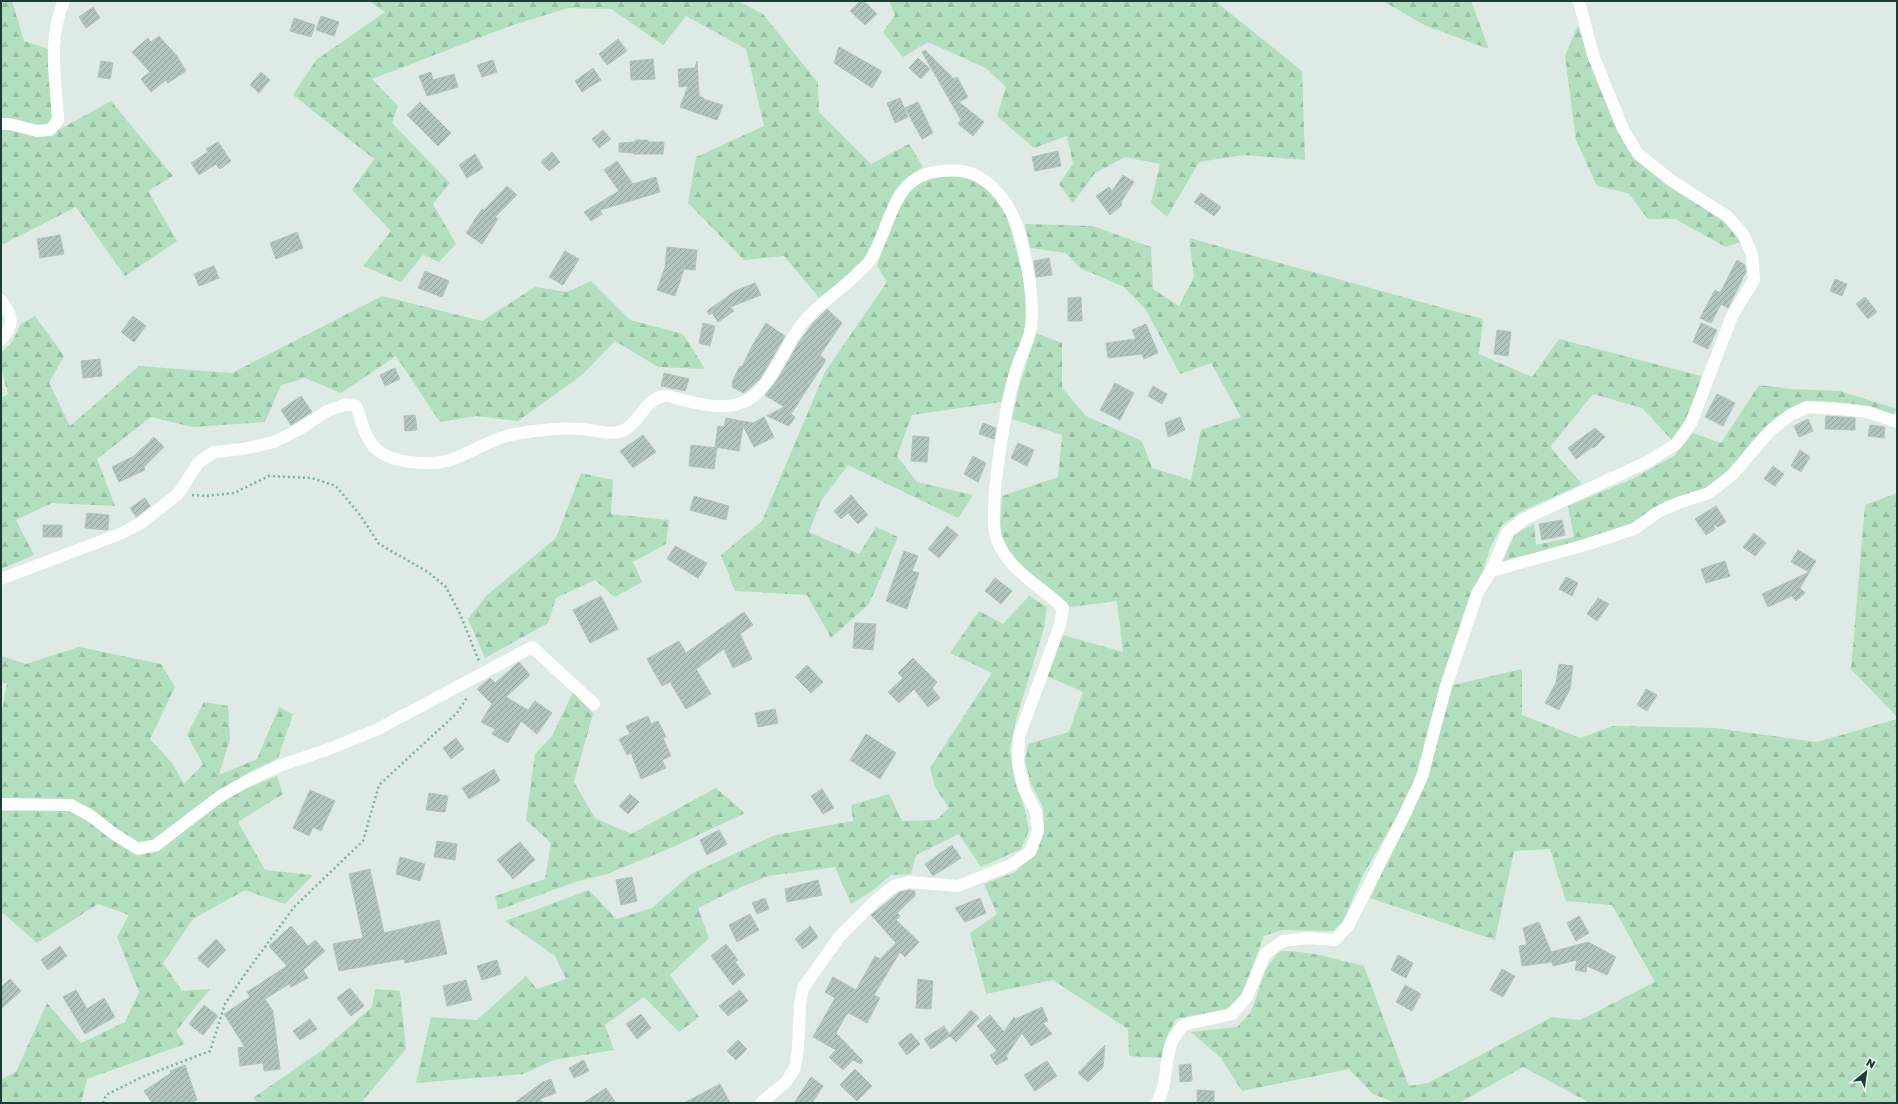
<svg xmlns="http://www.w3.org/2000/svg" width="1898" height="1104" viewBox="0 0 1898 1104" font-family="'Golos Text',sans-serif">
<defs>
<pattern id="forest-firs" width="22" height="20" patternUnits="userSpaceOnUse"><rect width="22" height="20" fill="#b2dfbe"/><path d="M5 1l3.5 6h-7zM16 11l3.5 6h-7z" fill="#99c0a4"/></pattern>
<pattern id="building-hatch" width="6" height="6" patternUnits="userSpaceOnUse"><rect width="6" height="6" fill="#b2c6bd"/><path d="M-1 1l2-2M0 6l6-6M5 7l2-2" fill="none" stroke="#90a29a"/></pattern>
</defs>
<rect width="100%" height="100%" fill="#ddebe4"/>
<!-- forest -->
<path fill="url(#forest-firs)" d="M 1,1 L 12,1 L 24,41 L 48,49 L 49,75 L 54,118 L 47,126 L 1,121 Z
M 369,1 L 738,1 L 763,14 L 818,83 L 819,112 L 871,164 L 909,144 L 923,167 L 902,182 L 859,270 L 822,301 L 784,256 L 744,260 L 688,203 L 696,157 L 764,126 L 746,49 L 686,16 L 663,45 L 611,9 L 568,8 L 510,26 L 372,79 L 398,106 L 392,123 L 450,183 L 433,204 L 456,244 L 439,262 L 423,255 L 401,282 L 363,266 L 391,231 L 352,190 L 374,159 L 293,95 L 316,60 L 385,12 Z
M 889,1 L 1215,1 L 1302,71 L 1305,160 L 1244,155 L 1199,162 L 1167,217 L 1151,203 L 1160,164 L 1125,157 L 1095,173 L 1073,203 L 1059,184 L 1073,164 L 1067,136 L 1034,148 L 997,116 L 1006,87 L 986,68 L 928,42 L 903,57 L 883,32 L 895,15 Z
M 1383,1 L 1471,1 L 1489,49 L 1426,26 Z
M 1578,25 L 1590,60 L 1638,160 L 1673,189 L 1723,219 L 1741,242 L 1726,247 L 1675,219 L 1648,219 L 1628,193 L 1597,186 L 1576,140 L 1565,56 Z
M 111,101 L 173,176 L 148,191 L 177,241 L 125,276 L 76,207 L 1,245 L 1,130 L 55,132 Z
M 958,174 L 984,185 L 1003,203 L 1026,285 L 1026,332 L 1007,379 L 1001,402 L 912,415 L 897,456 L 917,482 L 973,495 L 958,518 L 848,465 L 821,501 L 809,532 L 859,554 L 876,527 L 898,537 L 869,604 L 831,638 L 807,595 L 735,591 L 721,555 L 762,521 L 825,372 L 887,282 L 877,266 L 892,220 L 914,183 L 936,175 Z
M 1025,224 L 1093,226 L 1151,247 L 1153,289 L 1179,306 L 1194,277 L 1189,238 L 1483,319 L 1479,354 L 1532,377 L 1559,339 L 1701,376 C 1695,402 1688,419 1672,440 L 1642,408 L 1593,394 L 1550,447 L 1582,484 L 1522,511 L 1502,525 L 1490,548 L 1483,571 L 1471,592 L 1439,688 L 1418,772 L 1397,816 L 1363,875 L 1343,921 L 1333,931 L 1282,930 L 1264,936 L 1242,995 L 1226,1009 L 1176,1019 L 1166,1038 L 1162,1058 L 1129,1056 L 1128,1029 L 1053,980 L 986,994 L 970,933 L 997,914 L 984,884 L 1015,872 L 1032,857 L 1044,831 L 1043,807 L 1031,784 L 1025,761 L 1028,744 L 1069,732 L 1083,692 L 1047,676 L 1063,635 L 1123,652 L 1117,601 L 1070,607 C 1053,591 1006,560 1001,537 C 999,526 1002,507 1002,496 L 1058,477 L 1062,435 L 1012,419 L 1020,384 L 1036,333 L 1062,343 L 1062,388 L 1086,416 L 1142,441 L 1152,468 L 1191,480 L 1201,430 L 1241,417 L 1211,363 L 1180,374 L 1146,310 L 1124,287 L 1080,268 L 1066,253 L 1030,248 Z
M 591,281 L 630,320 L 683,334 L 705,369 L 658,367 L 615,341 L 582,375 L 518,421 L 476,416 L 440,422 L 396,356 L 341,393 L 305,378 L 281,385 L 265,422 L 193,427 L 151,417 L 97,459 L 115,506 L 52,503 L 16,520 L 34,555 L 1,569 L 1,398 L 8,394 L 1,368 L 1,353 L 12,342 L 21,324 L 35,316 L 64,356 L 49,383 L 70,426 L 139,366 L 232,373 L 382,296 L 482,321 L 535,287 L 567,292 Z
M 1759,385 L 1792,389 L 1840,391 L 1897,409 L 1892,416 L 1856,404 L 1821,401 L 1801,405 L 1776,417 L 1752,441 L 1728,472 L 1708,490 L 1665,501 L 1633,525 L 1502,563 L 1515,534 L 1534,524 L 1536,545 L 1574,537 L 1568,506 L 1632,479 L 1674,456 L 1693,433 L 1721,443 Z
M 581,473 L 613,480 L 611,514 L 669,520 L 666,544 L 633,562 L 642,582 L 615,597 L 595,580 L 556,598 L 548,623 L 485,658 L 468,619 L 486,596 L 556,538 Z
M 1897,493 L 1897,717 L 1851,669 L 1865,505 Z
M 1029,596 L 1047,607 L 1044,628 L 1016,720 L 1010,749 L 1014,779 L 1025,810 L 1029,830 L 1021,849 L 981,867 L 959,834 L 916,855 L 911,874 L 891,875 L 872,891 L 851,904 L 835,867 L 768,876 L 734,890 L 698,908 L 709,938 L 670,975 L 699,1017 L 679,1032 L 644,997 L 605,1025 L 614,1050 L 554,1060 L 523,1074 L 416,1083 L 431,1017 L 477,1020 L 526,976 L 537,989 L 566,979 L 555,956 L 505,921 L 589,890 L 616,919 L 652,908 L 691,874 L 775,835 L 853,821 L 851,805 L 889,794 L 902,821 L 936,820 L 949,808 L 935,787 L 930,768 L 992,673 L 950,653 L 979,611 L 1003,624 Z
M 79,647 L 161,664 L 175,687 L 150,739 L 172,763 L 184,784 L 203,764 L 187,735 L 204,702 L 228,706 L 230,739 L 219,775 L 257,759 L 279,707 L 293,714 L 278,758 L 246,774 L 216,793 L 160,839 L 138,842 L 115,828 L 92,809 L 68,799 L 1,800 L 1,716 L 7,683 L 1,682 L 1,656 L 26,664 Z
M 1522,669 L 1522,715 L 1580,738 L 1613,726 L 1715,728 L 1817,742 L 1897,719 L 1897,1103 L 1590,1103 L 1523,1067 L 1459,1103 L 1396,1103 L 1373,1094 L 1349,1069 L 1242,1091 L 1221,1058 L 1191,1032 L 1237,1027 L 1251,1012 L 1266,969 L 1279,951 C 1308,950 1336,959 1364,966 L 1409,1086 L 1428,1083 L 1552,1017 L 1580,1020 L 1655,982 L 1612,905 L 1566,901 L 1550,849 L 1514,851 L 1495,940 L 1370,898 L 1426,778 L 1453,685 Z
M 573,692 L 593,714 L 574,782 L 595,818 L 631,834 L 716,788 L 745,813 L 673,847 L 607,874 L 578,881 L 498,910 L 495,896 L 545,879 L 551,843 L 526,820 L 535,754 L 552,736 Z
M 277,776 L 283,794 L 238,822 L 265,870 L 313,875 L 285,904 L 245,890 L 193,919 L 163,963 L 182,991 L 210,989 L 176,1031 L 185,1044 L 87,1079 L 81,1103 L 1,1103 L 1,1079 L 16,1072 L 47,1003 L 81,1043 L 125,1022 L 139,992 L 117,937 L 129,915 L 98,904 L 37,943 L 3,913 L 1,914 L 1,811 L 69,810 L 88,821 L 114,841 L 138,854 L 158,852 L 228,796 Z
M 375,989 L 400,991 L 406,1049 L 361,1103 L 258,1103 L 253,1098 L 324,1049 L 372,1007 Z"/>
<!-- building -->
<path fill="url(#building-hatch)" stroke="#afc5bc" d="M 860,1 L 864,1 L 877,14 L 865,25 L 850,11 Z
M 93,7 L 100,18 L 86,28 L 79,17 Z
M 321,16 L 339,22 L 334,36 L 316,30 Z
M 294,18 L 315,25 L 311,37 L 290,31 Z
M 159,36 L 177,56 L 186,71 L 168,83 L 166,80 L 151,92 L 141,79 L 150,72 L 132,52 L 148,38 L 151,42 Z
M 618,39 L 627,51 L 607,65 L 599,54 Z
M 839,47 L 882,71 L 872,88 L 834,63 Z
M 925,50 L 954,79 L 957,77 L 968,97 L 959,102 L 984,122 L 973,136 L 958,124 L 961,120 L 922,52 Z
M 918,58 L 930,69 L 921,79 L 909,68 Z
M 653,59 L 655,79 L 631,80 L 630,61 Z
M 493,60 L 497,72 L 482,77 L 477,65 Z
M 101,61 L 113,63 L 110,79 L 98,77 Z
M 697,61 L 699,96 L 704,98 L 703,99 L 723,105 L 717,120 L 680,107 L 688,86 L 679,87 L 678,69 L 695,68 Z
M 593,68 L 601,80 L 582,92 L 575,81 Z
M 261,72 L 270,80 L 259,93 L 250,85 Z
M 431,72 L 433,80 L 454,74 L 458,87 L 427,96 L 419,76 Z
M 900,98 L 908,117 L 895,123 L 887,103 Z
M 420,102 L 451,133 L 438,146 L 407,115 Z
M 918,102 L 933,133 L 922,139 L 905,108 Z
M 603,130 L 611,139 L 599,148 L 592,139 Z
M 635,140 L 648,140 L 648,142 L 664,142 L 663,154 L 634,154 L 634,153 L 619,152 L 619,143 L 635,142 Z
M 218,142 L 231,161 L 220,169 L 216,164 L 199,175 L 191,163 L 208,152 L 206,149 Z
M 1058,151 L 1061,166 L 1035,171 L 1032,157 Z
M 552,152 L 560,162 L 549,171 L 541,162 Z
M 475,154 L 483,168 L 467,178 L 459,165 Z
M 617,161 L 633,184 L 656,177 L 660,192 L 600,210 L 602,214 L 591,221 L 584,212 L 619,191 L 604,170 Z
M 1123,175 L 1134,182 L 1121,202 L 1122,205 L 1110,215 L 1096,196 L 1109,187 L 1112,191 Z
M 507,186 L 517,195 L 495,217 L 498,219 L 482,244 L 466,233 L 482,209 L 484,210 Z
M 1201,193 L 1221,207 L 1214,216 L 1194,202 Z
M 297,232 L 303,248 L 276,259 L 270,243 Z
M 60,235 L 64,254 L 40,258 L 37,239 Z
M 667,247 L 697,250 L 695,270 L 684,269 L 675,296 L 657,290 L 665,267 Z
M 565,251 L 579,259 L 563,285 L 549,277 Z
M 1049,258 L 1052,275 L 1036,277 L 1034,261 Z
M 1737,260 L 1745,265 L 1746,272 L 1728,308 L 1721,304 L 1711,323 L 1700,318 L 1715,290 L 1720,293 Z
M 214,266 L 219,278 L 199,286 L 194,274 Z
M 425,271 L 449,281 L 442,297 L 418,288 Z
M 1835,279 L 1847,284 L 1842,296 L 1830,291 Z
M 755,283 L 761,295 L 730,307 L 734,311 L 718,322 L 712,313 L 709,315 L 707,311 L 735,291 Z
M 1081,297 L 1082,321 L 1068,321 L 1068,298 Z
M 1865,297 L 1877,312 L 1868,319 L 1856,304 Z
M 827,309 L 842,323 L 820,355 L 826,360 L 791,414 L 795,417 L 789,426 L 767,416 L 784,407 L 765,395 L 778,379 L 799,342 L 813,323 Z
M 133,316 L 146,326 L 134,342 L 121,332 Z
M 703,323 L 715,326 L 710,346 L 699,343 Z
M 766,323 L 785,336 L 760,379 L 744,393 L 732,387 L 733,380 L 740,366 L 742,367 L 752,346 Z
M 1701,323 L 1717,330 L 1708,349 L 1693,342 Z
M 1146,324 L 1158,353 L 1144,359 L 1142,354 L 1108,358 L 1106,343 L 1136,339 L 1132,330 Z
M 1497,330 L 1511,332 L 1508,356 L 1494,354 Z
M 100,359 L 102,376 L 83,378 L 81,361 Z
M 395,368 L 400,379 L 385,386 L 380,375 Z
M 664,373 L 689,379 L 685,391 L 661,386 Z
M 1115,383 L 1134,393 L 1120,420 L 1100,410 Z
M 1153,386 L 1167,394 L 1162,404 L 1148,396 Z
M 1717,394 L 1735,403 L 1723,426 L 1705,417 Z
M 301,396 L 312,412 L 291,425 L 281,410 Z
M 415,415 L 417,430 L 405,431 L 404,416 Z
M 1826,416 L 1855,418 L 1855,430 L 1825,429 Z
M 764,417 L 774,437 L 754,447 L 743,426 L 739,451 L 715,447 L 718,426 L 724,427 L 726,418 L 753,423 Z
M 1180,417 L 1185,430 L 1168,437 L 1165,423 Z
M 1808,419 L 1813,431 L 1799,437 L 1794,426 Z
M 983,423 L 996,428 L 994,439 L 979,434 Z
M 1870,425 L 1885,427 L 1884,438 L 1868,436 Z
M 1595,428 L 1605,437 L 1594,448 L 1592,447 L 1576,459 L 1568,448 Z
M 643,435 L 656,452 L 633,468 L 620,451 Z
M 913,436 L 929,437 L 927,462 L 911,461 Z
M 154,437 L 164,447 L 144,467 L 145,470 L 119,482 L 112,467 L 134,456 Z
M 1018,443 L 1034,450 L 1027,466 L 1011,458 Z
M 691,445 L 717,448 L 714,469 L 689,466 Z
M 1800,450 L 1810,457 L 1801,472 L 1791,466 Z
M 973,456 L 986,463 L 978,482 L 964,474 Z
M 1773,466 L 1784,474 L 1775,486 L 1764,479 Z
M 851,495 L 868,515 L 858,524 L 848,513 L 841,519 L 834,511 Z
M 694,496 L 729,506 L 726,520 L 690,510 Z
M 145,498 L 150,506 L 136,517 L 130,508 Z
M 1716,506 L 1726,522 L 1718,527 L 1713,524 L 1715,529 L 1706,535 L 1695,519 Z
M 87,513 L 109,515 L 108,530 L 85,528 Z
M 1562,520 L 1565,535 L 1542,540 L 1539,524 Z
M 43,525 L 62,525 L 62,537 L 43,537 Z
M 947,526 L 958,535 L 939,558 L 928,549 Z
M 1754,533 L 1766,543 L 1755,556 L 1743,547 Z
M 675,546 L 707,563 L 698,578 L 667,559 Z
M 1798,550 L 1816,561 L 1800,588 L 1805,593 L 1796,601 L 1792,596 L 1768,607 L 1762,594 L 1809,572 L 1791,562 Z
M 904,551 L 918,556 L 912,571 L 919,573 L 907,609 L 886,601 Z
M 1725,561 L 1730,576 L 1706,583 L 1701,569 Z
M 1566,577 L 1578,583 L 1572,596 L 1559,589 Z
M 995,578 L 1012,591 L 1001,604 L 985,591 Z
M 601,596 L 618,629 L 590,643 L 573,610 Z
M 1598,598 L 1609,604 L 1597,621 L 1587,614 Z
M 744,612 L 753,625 L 740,634 L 752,659 L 733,668 L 724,649 L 696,669 L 711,694 L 686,709 L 670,682 L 662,686 L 647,659 L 679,641 L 686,653 Z
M 855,623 L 876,624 L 873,650 L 853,648 Z
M 913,658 L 937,682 L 932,688 L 940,698 L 928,707 L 914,689 L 899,703 L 888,692 L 903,678 L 898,673 Z
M 519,662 L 530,675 L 506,697 L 528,710 L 535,701 L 552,713 L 537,734 L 521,721 L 508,743 L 492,734 L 495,729 L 481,722 L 492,704 L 477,689 L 490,678 L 495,683 Z
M 1559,664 L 1573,666 L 1570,689 L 1559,710 L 1545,703 L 1556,683 Z
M 807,665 L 823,682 L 811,693 L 795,677 Z
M 1646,689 L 1657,695 L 1647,711 L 1637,705 Z
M 775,709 L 778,723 L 758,727 L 755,713 Z
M 648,716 L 651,724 L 658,721 L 666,737 L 663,738 L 671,756 L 662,760 L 666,768 L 641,779 L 631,753 L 627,755 L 619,739 L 630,734 L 626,726 Z
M 866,734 L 896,753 L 880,779 L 850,760 Z
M 456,738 L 464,749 L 451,759 L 443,748 Z
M 494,769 L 500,781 L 469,799 L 462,788 Z
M 822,789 L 834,808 L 823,814 L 811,796 Z
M 310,790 L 335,801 L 321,831 L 313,827 L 309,836 L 293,828 Z
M 429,793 L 448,796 L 445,812 L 426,810 Z
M 630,794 L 639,802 L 628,814 L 619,806 Z
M 719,830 L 727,844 L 707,855 L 700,840 Z
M 437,841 L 457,844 L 455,860 L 434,857 Z
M 520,842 L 535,860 L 513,879 L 497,860 Z
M 952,845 L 961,858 L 933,876 L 925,864 Z
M 400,857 L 425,864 L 420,881 L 396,874 Z
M 370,869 L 384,933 L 439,920 L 447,954 L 405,963 L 404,959 L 339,971 L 333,944 L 363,938 L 349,874 Z
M 632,877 L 637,901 L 621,905 L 616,880 Z
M 818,880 L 822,895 L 787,902 L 785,889 Z
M 910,890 L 915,891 L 915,896 L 897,913 L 900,916 L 896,920 L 919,942 L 905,957 L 900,952 L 874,995 L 880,998 L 867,1023 L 849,1013 L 846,1015 L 836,1033 L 863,1061 L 861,1064 L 853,1060 L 843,1070 L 829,1057 L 836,1050 L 813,1037 L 835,998 L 825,992 L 833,977 L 856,990 L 875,956 L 880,959 L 896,943 L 871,915 L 900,892 Z
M 765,898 L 769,909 L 757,914 L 752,903 Z
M 980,898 L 986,913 L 965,922 L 955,908 Z
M 750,914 L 759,930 L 737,942 L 729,925 Z
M 1579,916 L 1589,933 L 1576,941 L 1567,923 Z
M 1539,922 L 1551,952 L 1588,942 L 1616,957 L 1607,975 L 1587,966 L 1586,972 L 1575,970 L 1577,960 L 1553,966 L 1552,962 L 1522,966 L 1519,946 L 1527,945 L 1523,928 Z
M 291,926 L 308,946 L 315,940 L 325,951 L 303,970 L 308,978 L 291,987 L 289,984 L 265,999 L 273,1011 L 280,1069 L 264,1071 L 263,1063 L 240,1066 L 238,1048 L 245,1047 L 224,1014 L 250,997 L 247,992 L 287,966 L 269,946 Z
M 810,926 L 818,937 L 803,949 L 795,939 Z
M 216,939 L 226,950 L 208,968 L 197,958 Z
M 726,944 L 738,960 L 735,962 L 745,975 L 733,985 L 711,956 Z
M 60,946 L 67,956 L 48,970 L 41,960 Z
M 1398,955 L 1413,963 L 1406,978 L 1391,970 Z
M 497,960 L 501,974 L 482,980 L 477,966 Z
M 1502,969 L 1515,976 L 1503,997 L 1490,990 Z
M 10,979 L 21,991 L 1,1009 L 1,987 Z
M 918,979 L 933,981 L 931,1009 L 916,1008 Z
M 466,980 L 472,1000 L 447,1006 L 443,986 Z
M 1405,985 L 1421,994 L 1412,1011 L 1396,1002 Z
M 350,988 L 364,1006 L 351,1016 L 337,998 Z
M 76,990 L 87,1009 L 104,998 L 115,1017 L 85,1034 L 63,997 Z
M 740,990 L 748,1001 L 728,1016 L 719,1006 Z
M 204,1005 L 218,1016 L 203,1035 L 189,1024 Z
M 1042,1007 L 1048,1021 L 1043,1023 L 1052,1034 L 1031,1046 L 1022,1033 L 1006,1056 L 1008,1059 L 996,1065 L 990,1055 L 997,1051 L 977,1026 L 990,1015 L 1004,1032 L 1014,1017 L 1016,1019 Z
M 971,1010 L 979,1018 L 956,1042 L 950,1036 L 931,1049 L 924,1039 L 944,1026 L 949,1034 Z
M 641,1014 L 651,1028 L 637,1039 L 626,1024 Z
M 310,1019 L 317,1029 L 300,1040 L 293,1031 Z
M 911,1033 L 920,1044 L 907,1055 L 898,1043 Z
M 738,1040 L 747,1049 L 736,1060 L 727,1051 Z
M 1105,1045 L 1103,1067 L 1088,1082 L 1078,1073 Z
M 584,1060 L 589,1071 L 574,1078 L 569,1068 Z
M 1047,1061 L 1057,1076 L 1035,1091 L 1024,1075 Z
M 1191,1064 L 1192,1081 L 1180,1082 L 1179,1065 Z
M 185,1065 L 197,1100 L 190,1103 L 152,1103 L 144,1091 L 171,1073 L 170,1071 Z
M 855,1069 L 872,1086 L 857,1101 L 840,1085 Z
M 811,1077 L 823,1086 L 812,1103 L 794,1103 Z
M 551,1079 L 556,1093 L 540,1099 L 543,1103 L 514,1103 L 543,1082 Z
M 720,1084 L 730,1103 L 684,1103 Z
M 606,1088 L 616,1103 L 583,1103 Z
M 1197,1090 L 1214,1091 L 1214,1103 L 1197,1103 Z"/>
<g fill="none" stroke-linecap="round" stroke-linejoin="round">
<!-- path -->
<path stroke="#79b2a0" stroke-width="2.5" stroke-dasharray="2 3" stroke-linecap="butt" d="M 192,495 L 206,496 L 234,493 L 269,476 L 312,478 L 336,486 L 360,515 L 379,544 L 428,572 L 446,587 L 460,614 L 479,661
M 103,1103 L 106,1095 L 142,1077 L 210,1051 L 225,1004 L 243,977 L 294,907 L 363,841 L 379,785 L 457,713 L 468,696"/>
<!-- street -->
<path stroke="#fff" stroke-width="12" d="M 1,124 L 10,124 L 37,131 L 50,130 L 58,120 C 56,79 47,40 64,1
M 1,300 C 13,317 15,324 1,340
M 1491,571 L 1585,545 L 1634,529 L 1658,512 L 1678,503 L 1709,493 L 1732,475 L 1770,431 L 1790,415 L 1807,407 L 1841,409 L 1868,412 L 1897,422
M 1,579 L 120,534 L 141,523 L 178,494 L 199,462 L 214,452 L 243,449 L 274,442 L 298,430 L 327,411 L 347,404 L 356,406 C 361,419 365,437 374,447 C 389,463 427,466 447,461 C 467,455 486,442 506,436 C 518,433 531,431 544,430 C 557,428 569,428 582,429 C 595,430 614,437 626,429 C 641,420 644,400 664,396 C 669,395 677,399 683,400 C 710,407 739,413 760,390 C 776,373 787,344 801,325 C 817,305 840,291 858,273 C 862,269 868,264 871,259 C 892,225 891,174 942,171 C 955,170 967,170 979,177 C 1001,189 1015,215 1021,239 C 1028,268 1034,297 1031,327 C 1029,342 1020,356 1016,370 C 1007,401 986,513 997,540 C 1010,572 1040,585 1063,608 L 1060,625 L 1019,737 L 1018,763 L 1024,789 L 1036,812 L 1038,831 L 1030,852 L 1011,865 L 958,886 L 909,882 L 894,886 L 876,900 L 839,937 L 803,988 L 800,1005 L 798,1049 L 795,1068 L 786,1082 L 761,1103
M 1,804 L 71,805 L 91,816 L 114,834 L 138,849 L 156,845 L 219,797 L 247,781 L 279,766 L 329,749 L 376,730 L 532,647 L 594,704
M 1157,1103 C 1168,1083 1164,1065 1171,1044 C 1173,1038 1179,1031 1183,1025 L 1232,1014 L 1247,997 L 1265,954 L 1283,941 L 1308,938 L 1335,940 L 1348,926 L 1404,816 L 1422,777 L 1446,686 L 1478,592 L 1491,571 L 1507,533 L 1524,519 L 1649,461 L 1676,444 L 1691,423 L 1732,316 L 1754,280 L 1752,254 L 1743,234 L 1727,216 L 1672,181 L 1638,154 L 1623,129 L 1593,55 L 1579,1"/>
</g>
<!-- border -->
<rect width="1898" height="1104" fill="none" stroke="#1d3c33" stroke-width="4"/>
<!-- north arrow -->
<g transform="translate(1866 1072) rotate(29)" stroke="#edf7f2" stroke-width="3" paint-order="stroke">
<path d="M0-3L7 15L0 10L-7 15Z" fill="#1d3c33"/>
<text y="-6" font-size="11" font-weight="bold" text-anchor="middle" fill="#1d3c33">N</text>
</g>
</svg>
